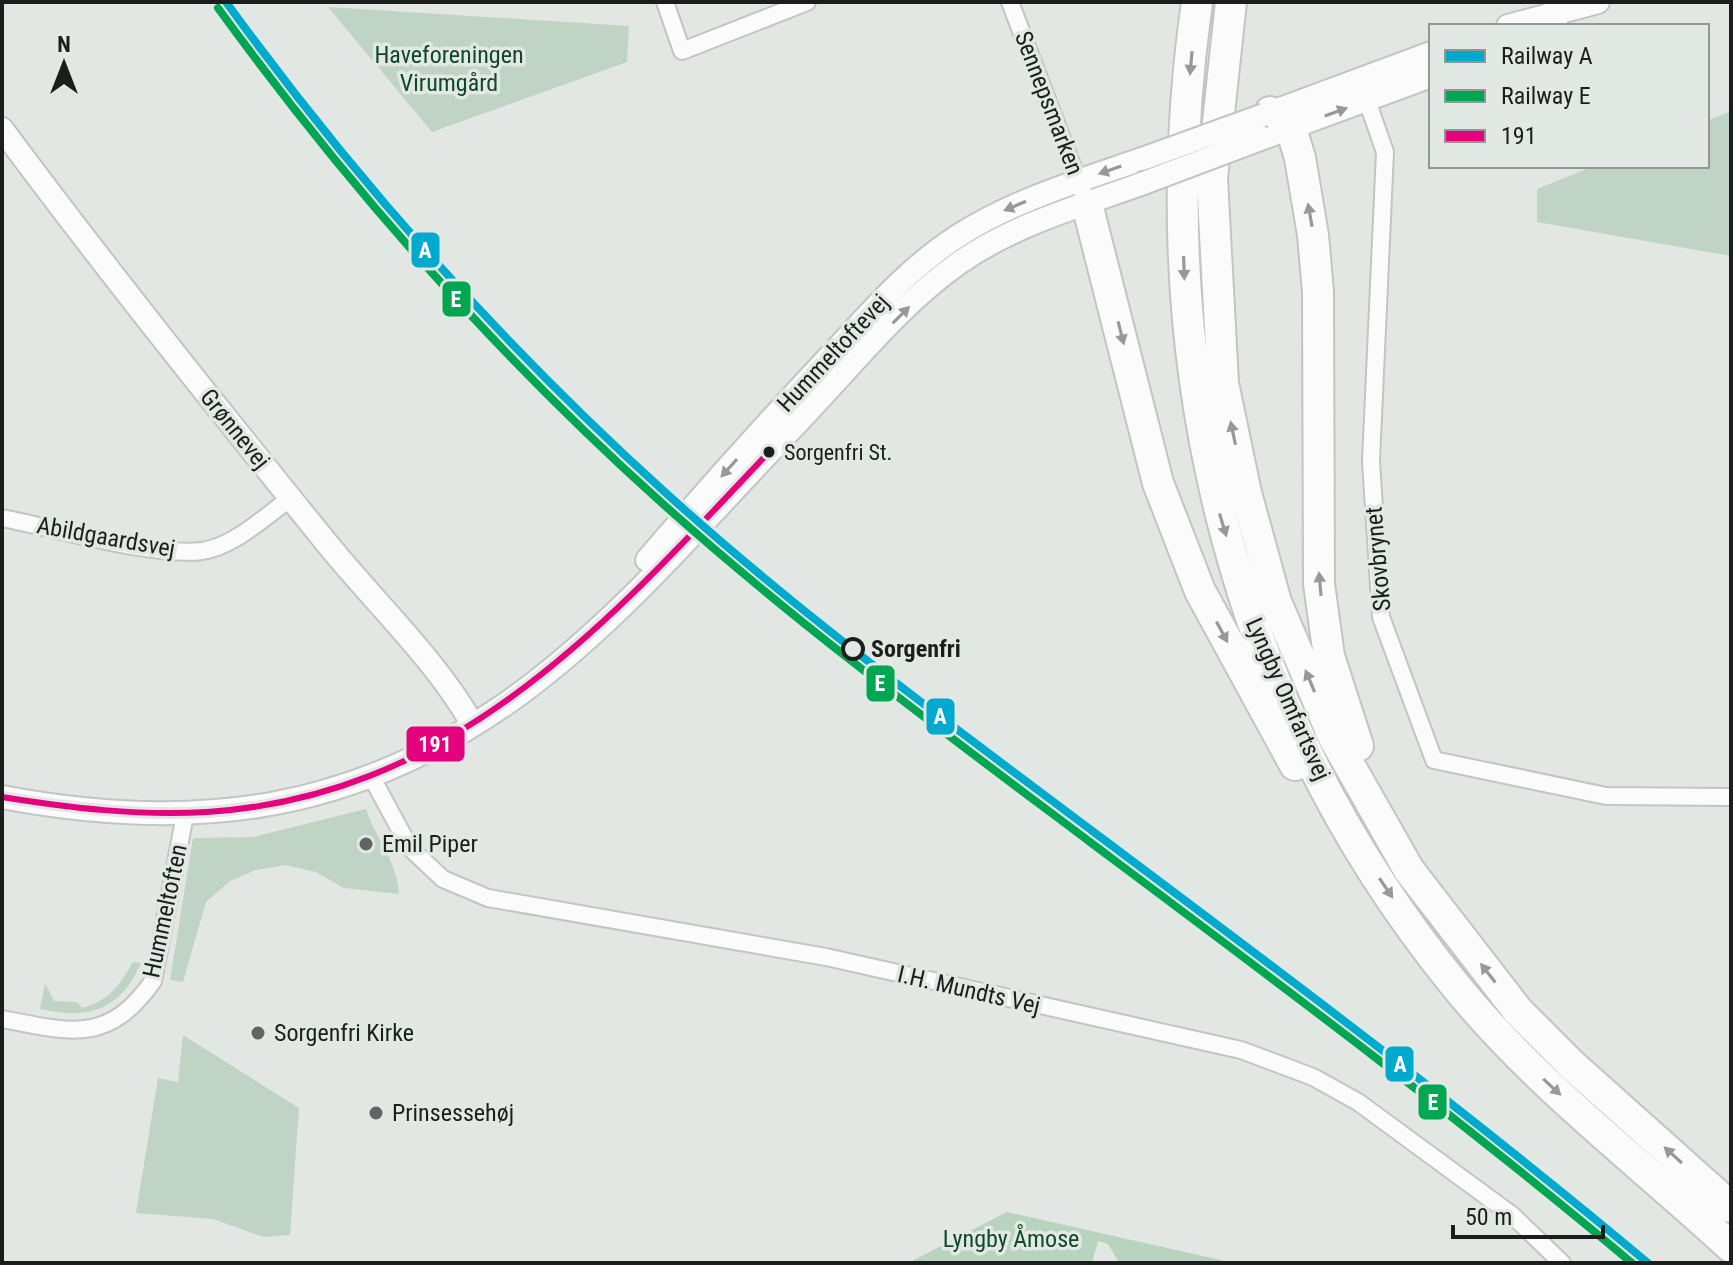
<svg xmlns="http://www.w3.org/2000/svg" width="1733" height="1265" viewBox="0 0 1733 1265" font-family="'Roboto Condensed',sans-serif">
<rect width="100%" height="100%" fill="#e3e7e4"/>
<!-- green -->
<path fill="#bfd4c5" d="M 328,7 L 629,26 L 627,62 L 432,132 Z
M 1731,111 L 1731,256 L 1537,222 L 1537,189 L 1594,166 L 1707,166 L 1707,121 Z
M 366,809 C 377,842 396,857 399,894 L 344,888 L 316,872 L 285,865 L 256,870 L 230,881 L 206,902 L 183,982 L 170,980 L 193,838 L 253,837 Z
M 133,962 L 141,963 C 120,1011 88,1020 40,1009 L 45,983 L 54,1001 L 77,1002 L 82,1008 C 110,1000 118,987 133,962 Z
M 183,1035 L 299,1108 L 290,1235 L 264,1237 L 213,1219 L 136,1213 L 158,1078 L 178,1082 Z"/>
<!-- forest -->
<path fill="#b8d4bf" d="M 1007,1212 L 1234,1263 L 1119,1263 L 1108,1244 L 1098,1241 L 1092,1263 L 908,1263 Z"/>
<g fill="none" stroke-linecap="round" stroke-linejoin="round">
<defs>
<path id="street" d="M 665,2 L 682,51 L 807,2
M 1010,2 L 1082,191
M 1551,2 L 1559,24
M 1363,89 L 1385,152 L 1371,461 L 1381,617 L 1434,760 L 1606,796 L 1731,797
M 2,518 C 53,528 154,557 202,551 C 235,546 264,517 291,498
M 371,776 L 410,848 L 443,879 L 488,898 L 826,957 L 1241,1050 L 1313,1077 L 1358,1102 L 1512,1215 L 1562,1263
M 2,1019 C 70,1032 108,1045 153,981 L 185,815"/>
<path id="secondary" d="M 1508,26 L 1598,2
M 1264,115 L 1431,53
M 2,129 C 106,269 215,405 325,541 C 374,602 434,657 473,725
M 1263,138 L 1431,76
M 647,560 C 706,491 767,423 830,356 C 870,313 908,268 958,236 C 1014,200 1079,181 1142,159
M 2,797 C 197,834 358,812 521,693 C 625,616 710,513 799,421 C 850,368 899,305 959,263 C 1013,225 1080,206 1141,184"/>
<path id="highway" d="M 1197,2 C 1147,354 1229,707 1455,985 C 1535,1084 1638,1161 1731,1247
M 1231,2 L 1212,178 L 1223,383 L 1246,493 L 1276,602 L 1334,738 L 1409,870 L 1518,1011 L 1572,1065 L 1731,1207
M 1270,112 L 1291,128 L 1300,158 L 1313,235 L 1318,292 L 1319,584 L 1329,656 L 1358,746
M 1087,204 L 1158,483 L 1200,591 L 1295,765"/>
</defs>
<!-- street casing -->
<use href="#street" stroke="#c2c5c3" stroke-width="20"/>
<!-- secondary casing -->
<use href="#secondary" stroke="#c2c5c3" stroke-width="26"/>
<!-- highway casing -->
<use href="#highway" stroke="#c2c5c3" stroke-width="34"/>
<!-- street -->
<use href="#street" stroke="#fbfbfb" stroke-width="16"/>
<!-- secondary -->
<use href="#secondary" stroke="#fbfbfb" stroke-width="22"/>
<!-- highway -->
<use href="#highway" stroke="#fbfbfb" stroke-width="30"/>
<defs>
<path id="secondary-bridge" d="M 1142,159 L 1264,115
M 1141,184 L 1263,138"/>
</defs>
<!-- secondary-bridge casing -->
<use href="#secondary-bridge" stroke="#c2c5c3" stroke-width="26" stroke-linecap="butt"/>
<!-- secondary-bridge -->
<use href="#secondary-bridge" stroke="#fbfbfb" stroke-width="22"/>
<defs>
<path id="bus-1" d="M 2,797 C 70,808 138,816 207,812 C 456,796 610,621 769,452"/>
</defs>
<!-- bus-1 casing -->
<use href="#bus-1" stroke="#e2e8e3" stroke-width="12"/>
<!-- bus-1 -->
<use href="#bus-1" stroke="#e5007d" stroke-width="6"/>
<defs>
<path id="rail-1" d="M 226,2 C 356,181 502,345 667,494 C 802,616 950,724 1095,833 C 1282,973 1469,1113 1648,1263"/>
<path id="rail-2" d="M 218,8 C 349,188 497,355 663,504 C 798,625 945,733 1090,842 C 1273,979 1457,1116 1632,1263"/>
</defs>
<!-- rail-1 casing -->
<use href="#rail-1" stroke="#e2e8e3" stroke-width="14"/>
<!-- rail-2 casing -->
<use href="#rail-2" stroke="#e2e8e3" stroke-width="14"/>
<!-- rail-1 -->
<use href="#rail-1" stroke="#00a9ce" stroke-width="8"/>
<!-- rail-2 -->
<use href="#rail-2" stroke="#00a651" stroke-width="8"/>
</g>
<!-- one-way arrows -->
<defs><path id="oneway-solid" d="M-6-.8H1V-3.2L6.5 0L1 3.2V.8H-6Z" transform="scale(2)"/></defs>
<g fill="#979897">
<use href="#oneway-solid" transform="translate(1191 63) rotate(95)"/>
<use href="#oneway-solid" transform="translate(1336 112) rotate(-20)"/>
<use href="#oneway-solid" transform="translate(1110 170) rotate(161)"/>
<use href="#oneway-solid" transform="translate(1015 206) rotate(157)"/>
<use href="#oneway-solid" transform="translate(1310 215) rotate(-100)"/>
<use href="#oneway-solid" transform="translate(1184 268) rotate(88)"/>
<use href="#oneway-solid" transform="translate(901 315) rotate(-45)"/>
<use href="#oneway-solid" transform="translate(1121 333) rotate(76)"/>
<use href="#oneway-solid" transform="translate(1233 433) rotate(-102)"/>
<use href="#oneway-solid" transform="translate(729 468) rotate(132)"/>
<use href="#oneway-solid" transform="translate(1223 525) rotate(73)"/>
<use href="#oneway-solid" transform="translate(1320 584) rotate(-95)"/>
<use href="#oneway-solid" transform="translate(1222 632) rotate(62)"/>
<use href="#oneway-solid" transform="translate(1310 681) rotate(-113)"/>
<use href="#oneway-solid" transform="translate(1386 888) rotate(56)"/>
<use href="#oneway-solid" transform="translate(1488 973) rotate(-128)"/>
<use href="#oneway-solid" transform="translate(1552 1087) rotate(43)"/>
<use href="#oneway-solid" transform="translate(1673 1155) rotate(-138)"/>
</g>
<!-- markers -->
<circle fill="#1c1e1d" stroke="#e2e8e3" stroke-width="3" cx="769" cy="452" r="7"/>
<circle fill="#e2e8e3" stroke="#1c1e1d" stroke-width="4" cx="853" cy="649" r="10"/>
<g fill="#626463" stroke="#e2e8e3" stroke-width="3">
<circle cx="366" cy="844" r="8"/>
<circle cx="258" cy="1033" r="8"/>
<circle cx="376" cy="1113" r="8"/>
</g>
<g text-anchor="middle" stroke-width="7" stroke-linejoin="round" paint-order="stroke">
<!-- bus labels -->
<g font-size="22" fill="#1c1e1d" stroke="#e2e8e3" text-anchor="start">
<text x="784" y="460">Sorgenfri St.</text>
</g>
<!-- park labels -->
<g font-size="24" fill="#104927" stroke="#e2e8e3">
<text x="449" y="63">Haveforeningen<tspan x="449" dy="28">Virumgård</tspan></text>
<text x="1011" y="1247">Lyngby Åmose</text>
</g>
<!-- street labels -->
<g font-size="24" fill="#1c1e1d" stroke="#e2e8e3">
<text transform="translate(1049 103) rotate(69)" y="8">Sennepsmarken</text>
<text transform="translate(833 353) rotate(-47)" y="8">Hummeltoftevej</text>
<text transform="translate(235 429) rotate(51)" y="8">Grønnevej</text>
<text transform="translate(106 537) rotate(10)" y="8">Abildgaardsvej</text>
<text transform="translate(1378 559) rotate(-95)" y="8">Skovbrynet</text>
<text transform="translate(1288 699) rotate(66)" y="8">Lyngby Omfartsvej</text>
<text transform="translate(165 911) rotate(-78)" y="8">Hummeltoften</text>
<text transform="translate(969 990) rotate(13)" y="8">I.H. Mundts Vej</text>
</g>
<!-- stop labels -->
<g font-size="24" font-weight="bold" fill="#1c1e1d" stroke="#e2e8e3" text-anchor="start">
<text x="871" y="657">Sorgenfri</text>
</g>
<!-- poi labels -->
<g font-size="24" fill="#1c1e1d" stroke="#e2e8e3" text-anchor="start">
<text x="382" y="852">Emil Piper</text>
<text x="274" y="1041">Sorgenfri Kirke</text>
<text x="392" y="1121">Prinsessehøj</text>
</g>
</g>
<g stroke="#e2e8e3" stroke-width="3">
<rect x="410" y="231" width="31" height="38" rx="8" fill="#00a9ce"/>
<rect x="441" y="280" width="31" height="38" rx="8" fill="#00a651"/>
<rect x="865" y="664" width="31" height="39" rx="8" fill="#00a651"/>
<rect x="925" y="697" width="31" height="39" rx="8" fill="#00a9ce"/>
<rect x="405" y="725" width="61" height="38" rx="8" fill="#e5007d"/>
<rect x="1384" y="1045" width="31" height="38" rx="8" fill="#00a9ce"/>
<rect x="1417" y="1083" width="31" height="38" rx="8" fill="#00a651"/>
</g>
<g font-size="22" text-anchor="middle" font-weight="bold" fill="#fff">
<text x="425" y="258">A</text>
<text x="456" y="307">E</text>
<text x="880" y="691">E</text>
<text x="940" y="724">A</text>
<text x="435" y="752">191</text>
<text x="1400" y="1072">A</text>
<text x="1433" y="1110">E</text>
</g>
<!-- border -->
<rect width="1733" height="1265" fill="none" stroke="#1c1e1d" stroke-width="8"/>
<!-- legend -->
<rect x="1429" y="24" width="280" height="144" fill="#e2e8e3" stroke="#939794" stroke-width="2"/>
<rect x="1445" y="50" width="40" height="12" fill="#00a9ce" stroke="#939794" stroke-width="2"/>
<text x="1501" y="64" font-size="24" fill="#1c1e1d">Railway A</text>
<rect x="1445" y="90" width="40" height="12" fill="#00a651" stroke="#939794" stroke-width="2"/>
<text x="1501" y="104" font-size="24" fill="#1c1e1d">Railway E</text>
<rect x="1445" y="130" width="40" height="12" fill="#e5007d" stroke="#939794" stroke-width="2"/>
<text x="1501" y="144" font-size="24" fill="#1c1e1d">191</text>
<!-- north arrow -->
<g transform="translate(64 64)" stroke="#e2e8e3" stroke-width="6" paint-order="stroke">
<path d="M0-6L14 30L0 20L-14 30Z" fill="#1c1e1d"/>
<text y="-12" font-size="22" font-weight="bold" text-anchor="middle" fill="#1c1e1d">N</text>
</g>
<!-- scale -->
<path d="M1453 1225v12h150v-12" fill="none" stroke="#1c1e1d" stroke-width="4"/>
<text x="1465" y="1225" font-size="24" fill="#1c1e1d" stroke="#e2e8e3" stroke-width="6" paint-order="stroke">50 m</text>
</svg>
